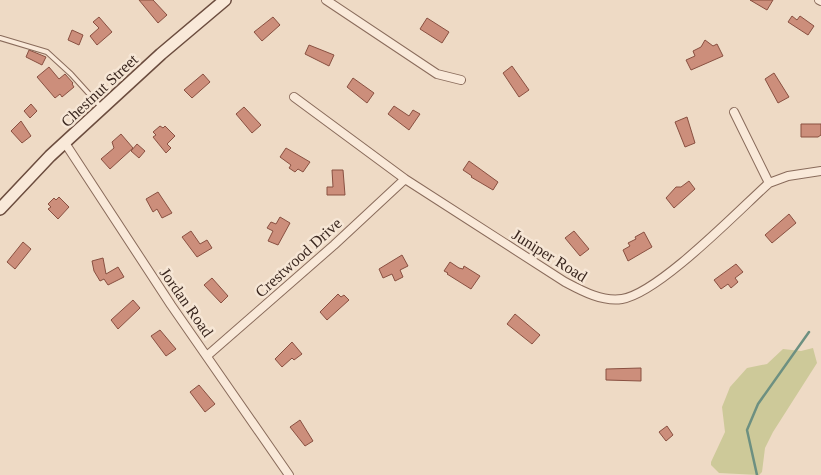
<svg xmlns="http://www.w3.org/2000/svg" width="821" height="475" viewBox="0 0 821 475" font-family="'Times New Roman',serif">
<rect width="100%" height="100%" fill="#eedac5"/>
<!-- green -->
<path fill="#cdc999" d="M 813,348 L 817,363 L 773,432 L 765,448 L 762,472 L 759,475 L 719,473 L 711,465 L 711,462 L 725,432 L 722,407 L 730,387 L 747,368 L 767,364 L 783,349 L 801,351 Z"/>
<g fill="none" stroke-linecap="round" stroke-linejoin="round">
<!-- stream -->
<path stroke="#6d9081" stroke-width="2.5" d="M 757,475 L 747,430 L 758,404 L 809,332"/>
</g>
<!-- building -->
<path fill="#cc8e7b" stroke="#895041" d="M 139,0 L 153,0 L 167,15 L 158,23 Z
M 750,0 L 773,0 L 767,10 Z
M 792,16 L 797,20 L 800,16 L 814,26 L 808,35 L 788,22 Z
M 99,17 L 112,32 L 97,45 L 90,36 L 99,28 L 93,22 Z
M 273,17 L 280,25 L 262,41 L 254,32 Z
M 427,18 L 449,32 L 442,43 L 420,29 Z
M 72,30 L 83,35 L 79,45 L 68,40 Z
M 705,40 L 713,46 L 717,44 L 723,56 L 691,70 L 686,60 L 695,56 L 693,51 L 701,47 Z
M 309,45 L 334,55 L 329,66 L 305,54 Z
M 29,50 L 46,57 L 42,65 L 26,57 Z
M 512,66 L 529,90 L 519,97 L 503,73 Z
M 49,67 L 59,79 L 65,74 L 73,83 L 72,84 L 74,87 L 62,97 L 60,94 L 55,98 L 37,77 Z
M 774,73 L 789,97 L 778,103 L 765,79 Z
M 203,74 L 210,82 L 192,98 L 184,90 Z
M 353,78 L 374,93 L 367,103 L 347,87 Z
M 31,104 L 37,111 L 30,118 L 24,111 Z
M 394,106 L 409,116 L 413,110 L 420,114 L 409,130 L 388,114 Z
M 244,107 L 261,125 L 252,133 L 236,114 Z
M 687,117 L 695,143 L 685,147 L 675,122 Z
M 21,121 L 31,136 L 22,143 L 11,131 Z
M 801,124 L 821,124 L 821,135 L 818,137 L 801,137 Z
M 160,126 L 163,128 L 165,126 L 175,136 L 167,144 L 171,148 L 166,153 L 153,137 L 156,135 L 153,132 Z
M 121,134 L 133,148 L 110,169 L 101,159 L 114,148 L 112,142 Z
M 137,144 L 145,151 L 139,158 L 131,151 Z
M 286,148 L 310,162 L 303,172 L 298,169 L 295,172 L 289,168 L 291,165 L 280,157 Z
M 469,161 L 498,182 L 493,190 L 471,177 L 472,176 L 463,170 Z
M 332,170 L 343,170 L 345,195 L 327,195 L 327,187 L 333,187 Z
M 689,181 L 695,189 L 674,208 L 666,198 L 676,187 L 681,187 Z
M 158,192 L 172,213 L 162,218 L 157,209 L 153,212 L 146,199 Z
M 59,197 L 69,207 L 58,219 L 48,209 L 51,207 L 48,204 L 54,198 L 56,200 Z
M 789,214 L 796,223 L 772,243 L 765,235 Z
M 280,217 L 290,223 L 278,245 L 268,241 L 273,231 L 267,228 L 271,222 L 276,224 Z
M 191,231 L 200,244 L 207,240 L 212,248 L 197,257 L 182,237 Z
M 574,231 L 589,249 L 580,256 L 565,238 Z
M 644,232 L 652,247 L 628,261 L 623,250 L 630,246 L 628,243 L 636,239 L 635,237 Z
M 23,242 L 31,249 L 15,269 L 7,262 Z
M 402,255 L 408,266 L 400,270 L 403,277 L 395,281 L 392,274 L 383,278 L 379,269 Z
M 103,258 L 106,274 L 118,267 L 124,277 L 108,285 L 104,279 L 100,281 L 94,271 L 92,261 Z
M 450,262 L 459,268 L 463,269 L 464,266 L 480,276 L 471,289 L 447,274 L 448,273 L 444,271 Z
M 736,264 L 743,272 L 735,278 L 738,282 L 731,288 L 728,284 L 721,289 L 714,280 Z
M 212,278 L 228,296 L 221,303 L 204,285 Z
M 338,294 L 341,297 L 344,295 L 349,300 L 327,320 L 320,312 Z
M 133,300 L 140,308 L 118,329 L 111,320 Z
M 515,314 L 540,335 L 532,344 L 507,324 Z
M 160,330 L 176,349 L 166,356 L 151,336 Z
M 292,342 L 302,354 L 294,360 L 292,358 L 282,367 L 275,359 Z
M 641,368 L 641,381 L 606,380 L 606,369 Z
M 199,385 L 215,404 L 205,412 L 190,392 Z
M 300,420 L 313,441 L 305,446 L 290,427 Z
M 667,426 L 673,435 L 666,441 L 659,432 Z"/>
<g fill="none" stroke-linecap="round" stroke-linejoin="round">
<defs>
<path id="lane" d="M 0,38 L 47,52 L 71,74 L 100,106"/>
<path id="street" d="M 326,0 L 437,74 L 461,80
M 819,0 L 821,1
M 294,97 L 405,179 L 565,282 C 582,291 602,302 622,299 C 659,293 738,211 769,183 L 788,176 L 821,171
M 734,112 L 769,183
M 65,143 L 171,305 L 289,475
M 208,355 L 334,245 L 405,179"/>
<path id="secondary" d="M 0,209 L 50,156 L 161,54 L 225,0"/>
</defs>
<!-- lane casing -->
<use href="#lane" stroke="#896b5b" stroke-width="6"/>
<!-- street casing -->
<use href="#street" stroke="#896b5b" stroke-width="10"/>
<!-- secondary casing -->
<use href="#secondary" stroke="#6b4c3e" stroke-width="14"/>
<!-- lane -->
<use href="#lane" stroke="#f9e9d9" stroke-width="4"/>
<!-- street -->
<use href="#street" stroke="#f9e9d9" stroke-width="8"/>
<!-- secondary -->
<use href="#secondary" stroke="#f9e9d9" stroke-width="11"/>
</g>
<g text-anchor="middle" stroke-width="5" stroke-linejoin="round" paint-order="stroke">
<!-- street labels -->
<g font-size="16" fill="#3a271f" stroke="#f6e6d5">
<text transform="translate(99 90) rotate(-43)" y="6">Chestnut Street</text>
<text transform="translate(550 255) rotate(32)" y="6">Juniper Road</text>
<text transform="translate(298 257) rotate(-42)" y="6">Crestwood Drive</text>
<text transform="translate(187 302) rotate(55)" y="6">Jordan Road</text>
</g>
</g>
</svg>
